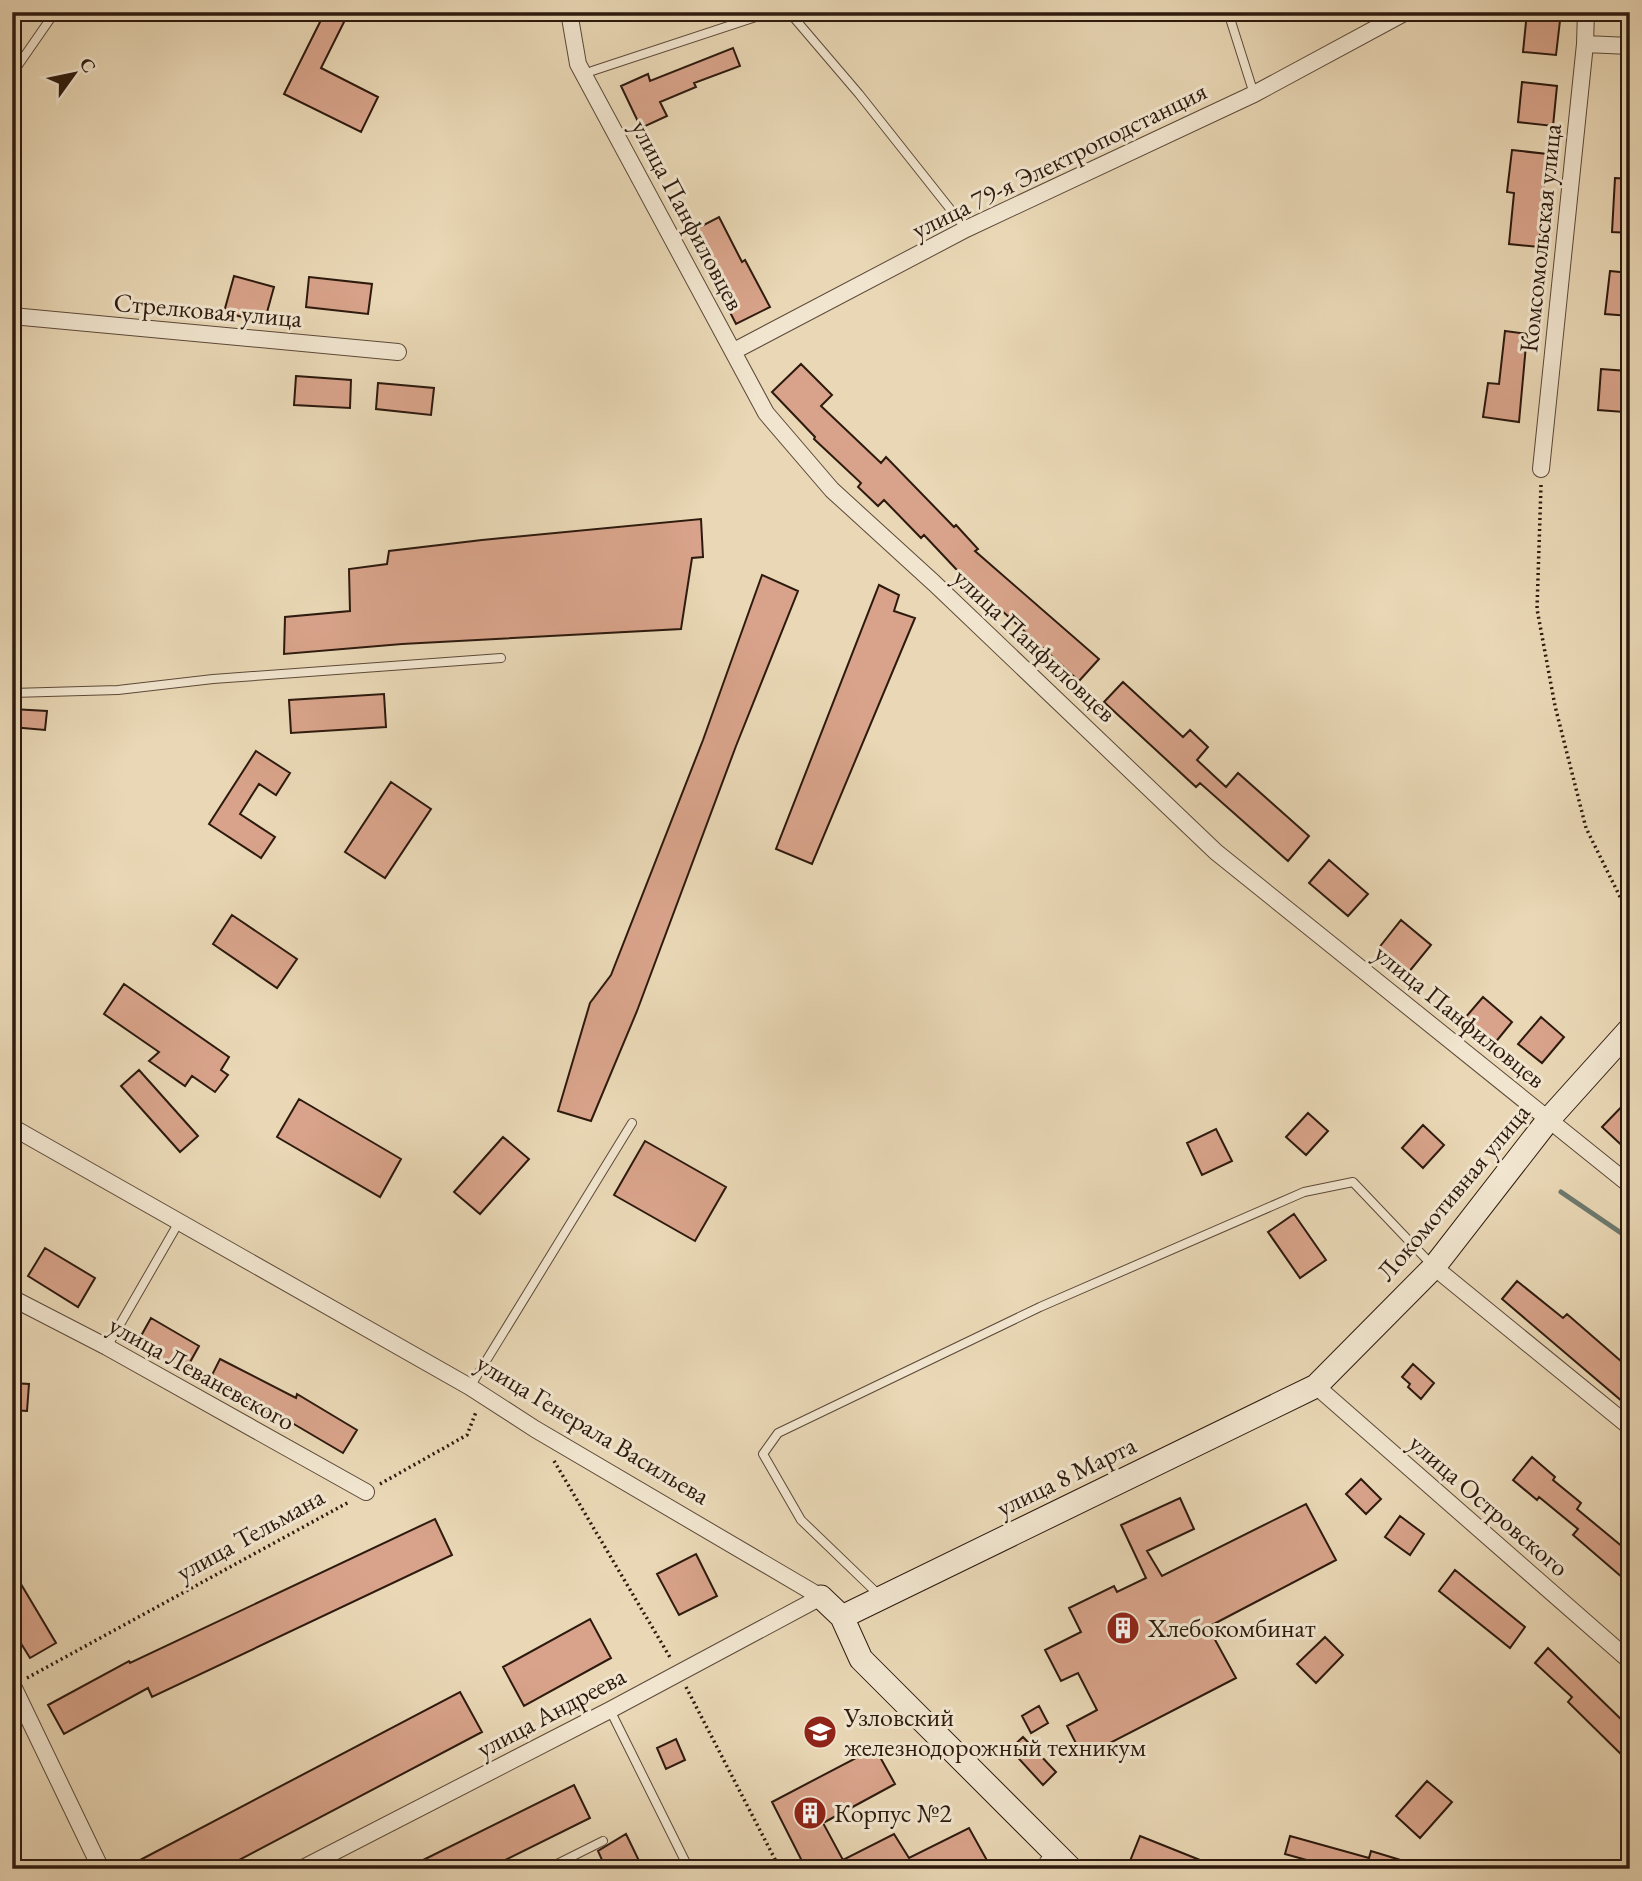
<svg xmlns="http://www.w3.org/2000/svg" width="1642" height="1881" viewBox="0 0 1642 1881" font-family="'EB Garamond',serif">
<rect width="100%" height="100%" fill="#e9d7b5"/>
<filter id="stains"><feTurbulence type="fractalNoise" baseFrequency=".00286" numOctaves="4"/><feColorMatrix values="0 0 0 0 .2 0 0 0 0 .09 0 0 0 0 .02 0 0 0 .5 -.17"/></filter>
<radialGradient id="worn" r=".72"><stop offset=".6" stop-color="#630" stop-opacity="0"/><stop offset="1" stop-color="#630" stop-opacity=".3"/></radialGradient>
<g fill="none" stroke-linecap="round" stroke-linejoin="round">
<!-- stream -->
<path stroke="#6d7a6e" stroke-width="5" d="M 1561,1192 L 1630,1239"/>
</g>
<!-- building -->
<path fill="#d8a38a" stroke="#2d1a0e" stroke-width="2" d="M 325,12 L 349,12 L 321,68 L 378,97 L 361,132 L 284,94 Z
M 1527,12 L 1561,12 L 1556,55 L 1523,52 Z
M 733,48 L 740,66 L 694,83 L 696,87 L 660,102 L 667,116 L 641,128 L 621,86 L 648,74 L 650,81 Z
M 1522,82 L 1557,86 L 1553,126 L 1518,122 Z
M 1512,150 L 1547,154 L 1539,247 L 1509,244 L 1514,193 L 1507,192 Z
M 1615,178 L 1630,179 L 1630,233 L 1612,232 Z
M 719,217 L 742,262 L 745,260 L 770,307 L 736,324 L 712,277 L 717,275 L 694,230 Z
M 1610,271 L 1630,273 L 1630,316 L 1605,314 Z
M 234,276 L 274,287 L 264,323 L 224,312 Z
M 309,277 L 372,284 L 368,314 L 306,307 Z
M 1505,331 L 1527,334 L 1519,422 L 1483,417 L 1488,383 L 1499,384 Z
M 801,364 L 832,395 L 821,406 L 881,463 L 886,457 L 954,527 L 956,525 L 978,549 L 975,551 L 1099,659 L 1079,681 L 956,569 L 924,535 L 921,538 L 884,500 L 878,506 L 858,487 L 861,483 L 814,439 L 815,437 L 772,392 Z
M 1601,369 L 1627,371 L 1624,412 L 1598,410 Z
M 296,376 L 351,380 L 350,408 L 294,405 Z
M 378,383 L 434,388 L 431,415 L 376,409 Z
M 701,519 L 703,557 L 692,558 L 681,629 L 402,644 L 284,654 L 285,617 L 350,611 L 349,569 L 387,564 L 389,551 L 482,540 Z
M 762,575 L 798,591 L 736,746 L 637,1011 L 591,1121 L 558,1111 L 590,1003 L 611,975 L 703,740 Z
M 879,585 L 899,595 L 894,611 L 915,618 L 812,864 L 776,849 Z
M 1123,682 L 1183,737 L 1190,730 L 1208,747 L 1197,760 L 1226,787 L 1238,773 L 1309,836 L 1288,861 L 1200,783 L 1196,787 L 1104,702 Z
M 384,694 L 386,727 L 291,733 L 289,700 Z
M 12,709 L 47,711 L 45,730 L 12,727 Z
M 256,751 L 290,773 L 276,795 L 259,784 L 240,814 L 275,837 L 261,858 L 209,824 Z
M 391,782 L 431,809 L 385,878 L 345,852 Z
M 1329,860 L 1368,894 L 1348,916 L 1309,883 Z
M 232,915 L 297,959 L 277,988 L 213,944 Z
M 1401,920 L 1431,945 L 1408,973 L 1378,949 Z
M 124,984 L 229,1057 L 221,1070 L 228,1075 L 215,1092 L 192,1076 L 185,1086 L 149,1061 L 159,1052 L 104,1014 Z
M 1483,997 L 1512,1022 L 1494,1044 L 1465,1018 Z
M 1541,1017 L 1564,1037 L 1542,1063 L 1518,1044 Z
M 139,1070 L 198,1136 L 180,1152 L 121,1086 Z
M 1630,1098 L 1630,1153 L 1602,1127 Z
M 299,1099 L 401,1159 L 380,1197 L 277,1137 Z
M 1308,1113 L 1328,1131 L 1306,1155 L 1286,1137 Z
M 1423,1125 L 1444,1145 L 1423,1168 L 1402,1148 Z
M 1216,1129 L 1232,1161 L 1202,1175 L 1187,1143 Z
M 503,1137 L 529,1159 L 480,1214 L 454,1192 Z
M 645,1141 L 726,1187 L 695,1241 L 614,1195 Z
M 1294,1214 L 1326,1260 L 1300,1278 L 1268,1232 Z
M 45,1248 L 95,1278 L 78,1307 L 28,1276 Z
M 1517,1281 L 1563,1318 L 1567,1314 L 1630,1369 L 1630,1394 L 1623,1402 L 1502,1299 Z
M 151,1318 L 199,1346 L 184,1373 L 136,1345 Z
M 220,1359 L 296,1398 L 297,1394 L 357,1430 L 343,1453 L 270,1410 L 268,1413 L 208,1383 Z
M 1413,1364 L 1434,1383 L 1421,1399 L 1408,1387 L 1410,1384 L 1402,1377 Z
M 12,1383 L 29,1384 L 27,1411 L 12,1410 Z
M 1532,1457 L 1555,1477 L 1553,1480 L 1581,1503 L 1577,1509 L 1630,1553 L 1630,1584 L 1573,1535 L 1578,1529 L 1539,1497 L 1537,1500 L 1513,1480 Z
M 1361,1479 L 1381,1499 L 1366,1514 L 1346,1494 Z
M 1180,1498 L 1194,1529 L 1147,1551 L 1162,1576 L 1306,1504 L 1336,1560 L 1208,1627 L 1236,1678 L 1083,1757 L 1067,1726 L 1097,1710 L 1078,1673 L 1061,1681 L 1045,1650 L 1081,1632 L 1069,1608 L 1114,1586 L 1117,1592 L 1146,1578 L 1121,1525 Z
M 1400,1516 L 1424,1534 L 1410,1555 L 1385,1537 Z
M 435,1519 L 452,1555 L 152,1697 L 148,1688 L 64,1734 L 48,1705 L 129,1661 L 130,1663 Z
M 696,1554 L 717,1596 L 679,1615 L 657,1574 Z
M 12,1569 L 56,1643 L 30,1658 L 12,1629 Z
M 1455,1570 L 1525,1627 L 1510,1648 L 1439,1591 Z
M 590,1619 L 611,1658 L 524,1706 L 503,1667 Z
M 1325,1637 L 1343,1655 L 1316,1683 L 1297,1664 Z
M 1548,1648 L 1630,1728 L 1630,1763 L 1568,1702 L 1572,1697 L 1535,1663 Z
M 460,1692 L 482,1732 L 222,1869 L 123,1869 Z
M 1039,1706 L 1048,1723 L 1031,1733 L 1022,1716 Z
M 1023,1737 L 1056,1772 L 1043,1785 L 1010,1749 Z
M 676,1739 L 685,1760 L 666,1769 L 657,1748 Z
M 875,1748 L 895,1784 L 823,1823 L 843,1860 L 894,1834 L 909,1858 L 969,1828 L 989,1864 L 979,1869 L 806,1869 L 772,1802 Z
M 1427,1781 L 1452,1802 L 1420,1838 L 1396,1816 Z
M 574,1785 L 590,1818 L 487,1869 L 405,1869 Z
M 626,1834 L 643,1869 L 606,1869 L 598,1851 Z
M 1140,1836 L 1220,1868 L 1220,1869 L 1147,1869 L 1130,1861 Z
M 1290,1836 L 1369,1858 L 1371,1851 L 1417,1865 L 1416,1869 L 1339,1869 L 1285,1854 Z"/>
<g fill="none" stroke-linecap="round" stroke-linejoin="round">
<defs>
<path id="lane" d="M 789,12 L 859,94 L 966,229
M 1228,12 L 1254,94
M 592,71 L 768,13 L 787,12
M 12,74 L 55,12
M 12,693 L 118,690 L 213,679 L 501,658
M 107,1347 L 179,1222
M 470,1387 L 632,1123
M 879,1595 L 801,1520 L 763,1454 L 778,1433 L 1040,1307 L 1304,1192 L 1353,1182 L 1432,1265
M 610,1710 L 689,1869
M 547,1869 L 603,1841"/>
<path id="street" d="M 569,12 L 578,64 L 766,413 L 832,490 L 934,583 L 1216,852 L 1630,1185
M 1585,44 L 1630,46
M 12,316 L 398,352
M 734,351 L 966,229 L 1254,94 L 1406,12
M 1541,469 L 1585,44 L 1586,12
M 12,1127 L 470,1387 L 535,1429 L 821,1597
M 1434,1267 L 1630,1427
M 12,1298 L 107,1347 L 366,1492
M 1316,1386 L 1630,1661
M 12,1684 L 101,1869
M 301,1869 L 610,1710 L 821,1597
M 1043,1869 L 1054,1854"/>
<path id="secondary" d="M 821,1597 L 842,1617 L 861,1659 L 1071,1869
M 842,1617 L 1316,1386 L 1434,1267 L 1549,1119 L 1630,1029"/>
</defs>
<!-- lane casing -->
<use href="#lane" stroke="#5c4938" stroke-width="10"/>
<!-- street casing -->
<use href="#street" stroke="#5c4938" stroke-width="18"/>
<!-- secondary casing -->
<use href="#secondary" stroke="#2d1a0e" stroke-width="25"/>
<!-- path -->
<path stroke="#2d1a0e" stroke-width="3.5" stroke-dasharray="2 3.5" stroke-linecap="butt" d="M 1541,485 L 1537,609 L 1555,706 L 1586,828 L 1630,917
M 554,1461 L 671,1659
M 380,1484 L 467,1435 L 476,1412
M 27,1678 L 349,1502
M 686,1687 L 780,1869"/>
<!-- lane -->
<use href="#lane" stroke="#f1e5cf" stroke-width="8"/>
<!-- street -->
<use href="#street" stroke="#f1e5cf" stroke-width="16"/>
<!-- secondary -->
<use href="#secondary" stroke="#f1e5cf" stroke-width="23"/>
</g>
<!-- icons -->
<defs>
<symbol id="building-disc" viewBox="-11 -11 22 22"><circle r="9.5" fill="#8f2418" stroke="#f1e5cf"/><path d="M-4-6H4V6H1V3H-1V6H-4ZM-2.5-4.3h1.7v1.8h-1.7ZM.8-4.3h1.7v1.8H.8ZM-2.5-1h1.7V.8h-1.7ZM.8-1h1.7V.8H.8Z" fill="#fff"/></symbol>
<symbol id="university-disc" viewBox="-11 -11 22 22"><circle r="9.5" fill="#8f2418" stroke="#f1e5cf"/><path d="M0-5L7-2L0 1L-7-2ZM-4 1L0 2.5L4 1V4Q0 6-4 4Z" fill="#fff"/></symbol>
</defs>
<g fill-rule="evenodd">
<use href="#building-disc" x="1104" y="1609" width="38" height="38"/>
<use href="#university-disc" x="801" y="1713" width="38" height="38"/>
<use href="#building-disc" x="791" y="1794" width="38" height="38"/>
</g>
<g text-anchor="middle" stroke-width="6" stroke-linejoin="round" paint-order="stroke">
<!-- street labels -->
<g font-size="26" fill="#2d1a0e" stroke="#f1e5cf">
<text transform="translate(1059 160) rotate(-26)" y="9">улица 79-я Электроподстанция</text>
<text transform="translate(688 215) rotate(62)" y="9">улица Панфиловцев</text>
<text transform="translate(1540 238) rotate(-84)" y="9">Комсомольская улица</text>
<text transform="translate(208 310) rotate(5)" y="9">Стрелковая улица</text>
<text transform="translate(1035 645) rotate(43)" y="9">улица Панфиловцев</text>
<text transform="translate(1460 1016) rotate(39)" y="9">улица Панфиловцев</text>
<text transform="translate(1453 1192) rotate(-50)" y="9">Локомотивная улица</text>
<text transform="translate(202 1373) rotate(29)" y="9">улица Леваневского</text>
<text transform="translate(593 1429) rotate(31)" y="9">улица Генерала Васильева</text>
<text transform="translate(1066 1476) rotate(-26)" y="9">улица 8 Марта</text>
<text transform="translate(1489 1505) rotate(41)" y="9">улица Островского</text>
<text transform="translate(250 1534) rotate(-29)" y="9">улица Тельмана</text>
<text transform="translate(551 1712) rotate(-28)" y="9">улица Андреева</text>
</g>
<!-- poi labels -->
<g font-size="26" fill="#2d1a0e" stroke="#f1e5cf" text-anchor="start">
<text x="1148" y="1637">Хлебокомбинат</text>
<text x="844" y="1726">Узловский<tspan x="844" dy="30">железнодорожный техникум</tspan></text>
<text x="834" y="1822">Корпус №2</text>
</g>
</g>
<!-- margin -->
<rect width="1642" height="1881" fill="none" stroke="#e9d7b5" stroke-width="42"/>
<rect x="14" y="14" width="1614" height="1853" fill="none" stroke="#2d1a0e" stroke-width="3.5"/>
<rect x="21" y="21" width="1600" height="1839" fill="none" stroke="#2d1a0e" stroke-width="2"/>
<!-- north arrow -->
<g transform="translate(74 74) rotate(57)" stroke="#f1e5cf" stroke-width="5" paint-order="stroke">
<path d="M0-5L12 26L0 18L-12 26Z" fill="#2d1a0e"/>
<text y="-10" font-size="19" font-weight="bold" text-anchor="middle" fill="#2d1a0e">С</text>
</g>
<rect width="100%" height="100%" filter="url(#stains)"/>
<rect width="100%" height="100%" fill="url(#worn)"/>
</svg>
